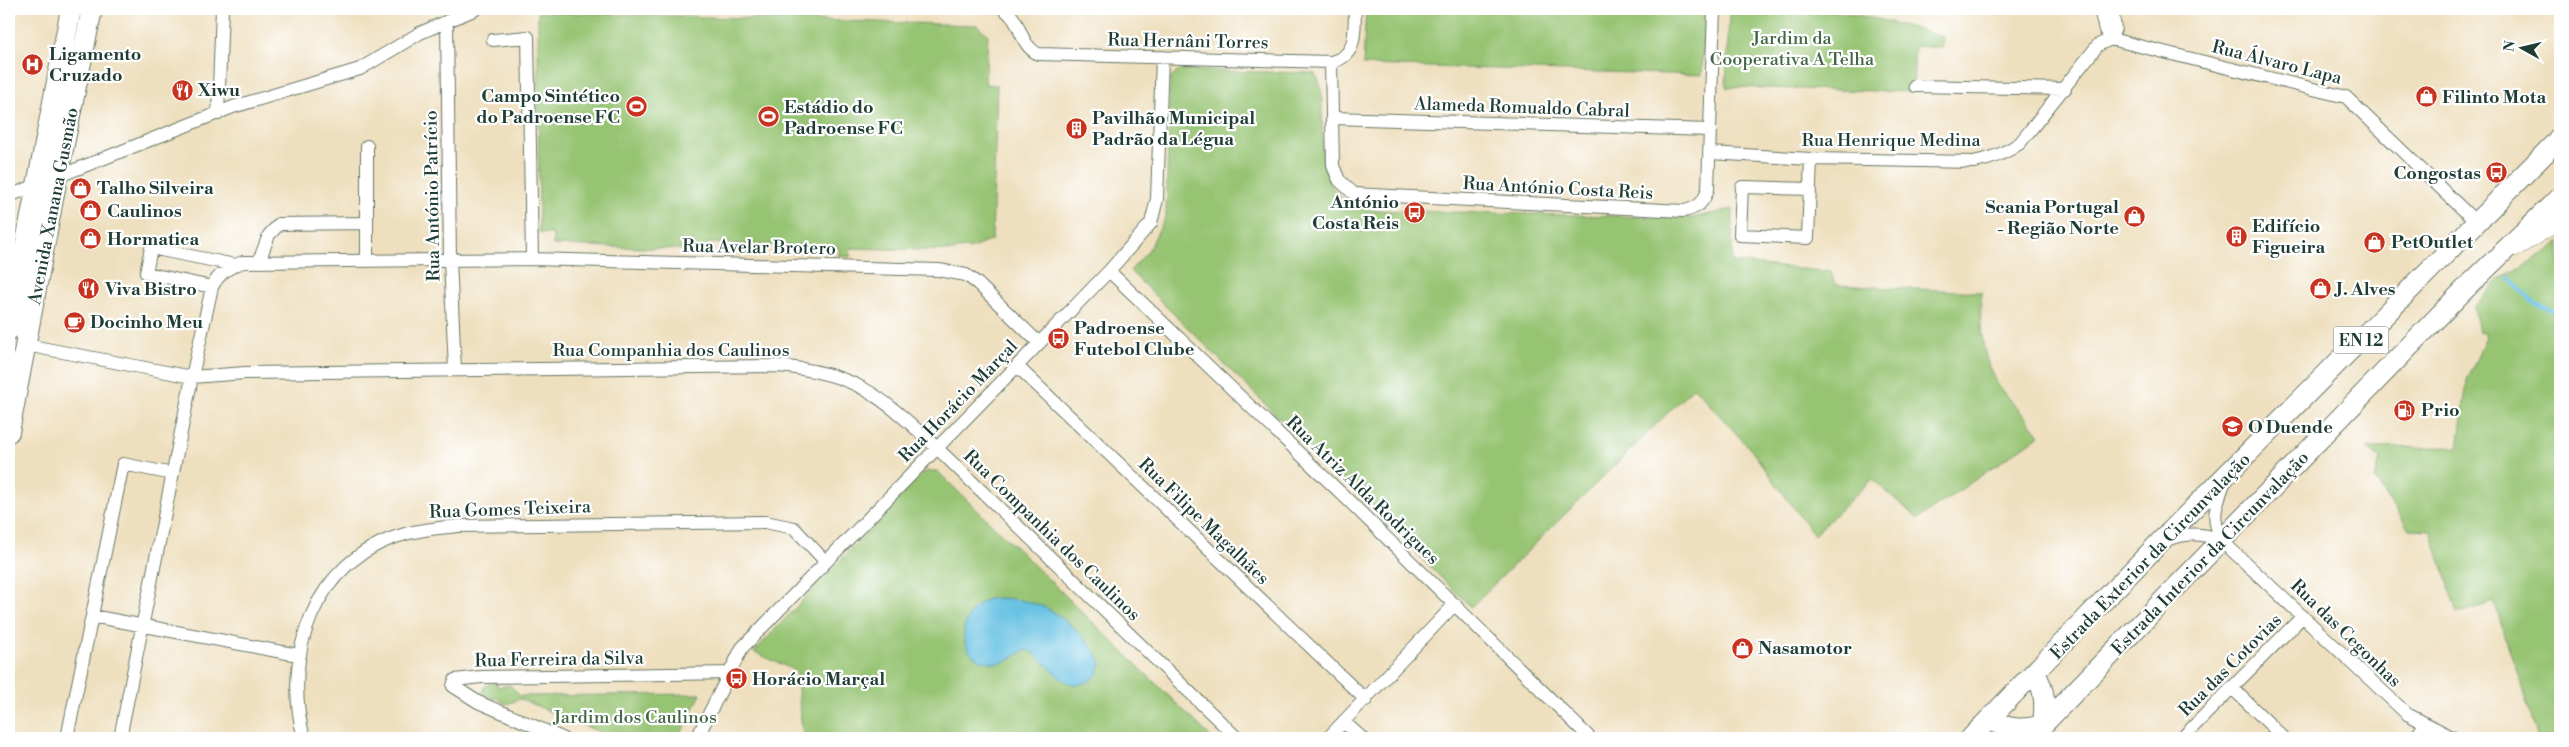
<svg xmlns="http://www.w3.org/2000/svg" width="2569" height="747" viewBox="0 0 2569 747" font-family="'Libre Bodoni',serif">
<rect width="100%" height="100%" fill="#fff"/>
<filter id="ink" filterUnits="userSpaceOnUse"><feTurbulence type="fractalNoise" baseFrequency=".02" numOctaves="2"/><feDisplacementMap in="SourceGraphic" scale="10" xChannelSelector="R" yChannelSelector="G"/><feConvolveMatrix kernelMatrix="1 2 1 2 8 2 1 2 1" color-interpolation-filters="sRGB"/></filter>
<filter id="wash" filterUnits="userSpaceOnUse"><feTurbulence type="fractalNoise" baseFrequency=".0096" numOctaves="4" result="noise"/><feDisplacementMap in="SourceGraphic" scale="20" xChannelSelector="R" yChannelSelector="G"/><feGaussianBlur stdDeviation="1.12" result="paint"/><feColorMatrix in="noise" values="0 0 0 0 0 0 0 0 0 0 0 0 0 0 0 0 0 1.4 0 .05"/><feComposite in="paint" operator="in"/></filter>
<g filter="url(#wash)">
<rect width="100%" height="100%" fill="#eedfbe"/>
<!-- green -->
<path fill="#97c473" stroke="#5b8054" d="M 1366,9 L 1705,9 L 1702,75 L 1363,65 Z
M 1765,9 C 1828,5 1884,19 1943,37 L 1942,48 L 1915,46 L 1913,92 L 1726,87 L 1729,14 Z
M 538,12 L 977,25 L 988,35 L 985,84 L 997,85 L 992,240 L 972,248 L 956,249 L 955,251 L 851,248 L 850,257 L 839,256 L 839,247 L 708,243 L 707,250 L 553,245 L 553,234 L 539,233 Z
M 1180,70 L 1314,73 C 1323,85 1322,95 1322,110 C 1323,141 1317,186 1350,204 C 1356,207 1365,208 1372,210 L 1692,218 L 1733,209 L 1732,262 L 1831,272 L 1835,285 L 1982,292 C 1978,322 1982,362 2000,388 C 2012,405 2028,418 2040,435 L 1918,519 L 1872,479 L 1814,535 L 1751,450 L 1694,387 L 1471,607 L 1130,271 L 1148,251 L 1166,216 L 1170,79 Z
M 2560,241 L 2560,738 L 2538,738 L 2494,602 L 2457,614 L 2431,530 L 2409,529 L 2375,480 L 2380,458 L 2367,448 L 2458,447 L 2467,381 L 2486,337 L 2484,331 L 2479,333 L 2474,307 L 2499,280 L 2550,250 Z
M 928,471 L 937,471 L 1212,738 L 803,738 L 796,671 L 754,652 L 921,474 Z
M 497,683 L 497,687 L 510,685 L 520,696 L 701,694 L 679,738 L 614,738 L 520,699 L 507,704 L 494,697 L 493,701 L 483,695 L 484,687 L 488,684 Z"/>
<!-- water -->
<path fill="#64c0e2" stroke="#427e8b" d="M 988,599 C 1005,596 1033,601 1048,609 C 1064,617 1096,646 1101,663 L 1097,675 C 1066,703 1051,661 1028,650 C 1017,652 1010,664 993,663 C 954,659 956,613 988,599 Z"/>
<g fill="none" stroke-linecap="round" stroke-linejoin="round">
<!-- stream -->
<path stroke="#64c0e2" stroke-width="4.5" d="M 2510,278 L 2533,302 L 2560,313"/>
</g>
</g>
<g filter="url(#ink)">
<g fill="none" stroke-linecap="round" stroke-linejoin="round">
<defs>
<path id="street" d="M 1003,9 C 1022,19 1018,44 1038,54 L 1331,62 C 1358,56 1354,32 1355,9
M 2100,9 L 2105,30 L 2111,39
M 447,21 L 450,259 L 455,370
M 2111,39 L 2346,97 L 2477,223
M 493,40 L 528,37 L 532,259
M 1331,62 L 1333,166 L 1339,180 L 1354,194 L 1684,211 C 1698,208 1704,202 1708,189 L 1714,9
M 1915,86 L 2065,89
M 218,114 L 222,9
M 1333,118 L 1710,130
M 1710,153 L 1811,159 L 1974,162 C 1991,159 2006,153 2020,143 L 2098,45 L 2111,39 L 2115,28 L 2112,9
M 1810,189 L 1742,187 L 1740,235 L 1808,238 C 1809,211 1810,185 1811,159
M 9,196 L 233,107 L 360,69 L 420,33 L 476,9
M 259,261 L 269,235 L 279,224 L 367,223
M 367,261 L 367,146
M 1109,271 L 1346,498 L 1590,738
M 212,287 L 146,273 L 151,248 L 235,265
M 26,345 L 192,377 L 245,373 L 778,366 C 858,373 880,396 937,448 L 1237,738
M 1017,366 L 1366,700
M 2165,540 C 2186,533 2202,532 2222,541 L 2407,714 L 2454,738
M 2222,541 C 2210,517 2216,505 2225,481
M 92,616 L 298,655
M 2232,688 L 2284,738
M 1344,722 L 1362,738
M 67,738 L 123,464 L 173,474
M 120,738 L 192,377 L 212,287 C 219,273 229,267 243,262 L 532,259 L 939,270 L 966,275 L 977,283 L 1039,343
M 304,738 C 282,656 313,561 402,535 C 420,529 439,528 458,526 L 765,522 L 794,528 L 826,562
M 562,738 L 478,702 L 453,686 L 455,680 L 481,677 L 731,673
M 697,738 L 742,648 L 1017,366 L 1109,271 L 1151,223 L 1157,199 L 1162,57
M 1328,738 L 1455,604
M 2182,738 L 2303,616
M 2414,738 L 2426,725"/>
<path id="secondary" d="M 2516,247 L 2560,220"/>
<path id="primary" d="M 9,330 L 71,9
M 9,432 L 57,178 L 92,9
M 1989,720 C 2009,729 2021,731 2043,725 C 2045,707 2046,690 2035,674
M 1971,738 L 2161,541 L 2560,138
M 2030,738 L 2466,288 L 2560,197"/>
</defs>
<!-- street casing -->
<use href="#street" stroke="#677664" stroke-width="14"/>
<!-- secondary casing -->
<use href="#secondary" stroke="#677664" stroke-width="19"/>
<!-- primary casing -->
<use href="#primary" stroke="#677664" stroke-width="22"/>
<!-- street -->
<use href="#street" stroke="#fff" stroke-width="12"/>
<!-- secondary -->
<use href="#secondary" stroke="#fff" stroke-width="18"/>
<!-- primary -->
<use href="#primary" stroke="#fff" stroke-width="20"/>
</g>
</g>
<!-- icons -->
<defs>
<symbol id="hospital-disc" viewBox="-11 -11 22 22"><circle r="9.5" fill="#c8321e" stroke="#fff"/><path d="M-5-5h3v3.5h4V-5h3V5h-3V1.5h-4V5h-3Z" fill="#fff"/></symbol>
<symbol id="restaurant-disc" viewBox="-11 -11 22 22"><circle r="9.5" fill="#c8321e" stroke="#fff"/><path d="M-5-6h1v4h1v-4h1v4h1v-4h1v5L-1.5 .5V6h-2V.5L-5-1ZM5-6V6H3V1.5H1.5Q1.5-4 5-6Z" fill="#fff"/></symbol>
<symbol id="shop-disc" viewBox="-11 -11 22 22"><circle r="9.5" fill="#c8321e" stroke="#fff"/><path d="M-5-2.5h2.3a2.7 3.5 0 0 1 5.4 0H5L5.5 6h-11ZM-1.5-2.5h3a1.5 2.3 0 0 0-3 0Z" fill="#fff"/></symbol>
<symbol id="stadium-disc" viewBox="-11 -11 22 22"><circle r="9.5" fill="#c8321e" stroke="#fff"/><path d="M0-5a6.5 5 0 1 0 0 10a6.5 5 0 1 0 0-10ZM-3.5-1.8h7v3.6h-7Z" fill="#fff"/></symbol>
<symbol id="building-disc" viewBox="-11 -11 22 22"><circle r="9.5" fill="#c8321e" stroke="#fff"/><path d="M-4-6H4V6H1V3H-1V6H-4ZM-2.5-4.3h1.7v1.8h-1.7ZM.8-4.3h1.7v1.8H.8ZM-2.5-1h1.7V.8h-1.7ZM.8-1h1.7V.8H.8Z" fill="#fff"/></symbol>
<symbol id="bus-disc" viewBox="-11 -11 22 22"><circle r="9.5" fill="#c8321e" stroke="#fff"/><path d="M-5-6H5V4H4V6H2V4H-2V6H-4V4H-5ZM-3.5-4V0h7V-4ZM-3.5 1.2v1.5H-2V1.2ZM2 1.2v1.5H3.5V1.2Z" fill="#fff"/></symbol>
<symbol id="cafe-disc" viewBox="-11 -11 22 22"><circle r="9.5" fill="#c8321e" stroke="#fff"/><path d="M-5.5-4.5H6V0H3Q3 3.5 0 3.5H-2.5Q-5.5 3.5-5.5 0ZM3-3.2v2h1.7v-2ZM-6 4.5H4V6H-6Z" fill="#fff"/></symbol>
<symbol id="fuel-disc" viewBox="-11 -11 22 22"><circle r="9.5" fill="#c8321e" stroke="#fff"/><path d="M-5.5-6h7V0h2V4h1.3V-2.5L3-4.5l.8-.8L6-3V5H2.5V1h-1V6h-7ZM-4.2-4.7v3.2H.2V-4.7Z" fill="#fff"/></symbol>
<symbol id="school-disc" viewBox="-11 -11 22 22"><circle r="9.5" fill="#c8321e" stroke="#fff"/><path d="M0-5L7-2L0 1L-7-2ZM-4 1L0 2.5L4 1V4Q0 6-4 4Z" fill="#fff"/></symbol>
</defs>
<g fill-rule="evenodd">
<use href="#hospital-disc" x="20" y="52" width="25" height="25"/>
<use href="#restaurant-disc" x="170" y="78" width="25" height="25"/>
<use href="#shop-disc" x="2414" y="84" width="25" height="25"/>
<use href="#stadium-disc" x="624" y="94" width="25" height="25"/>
<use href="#stadium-disc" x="756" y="104" width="25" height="25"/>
<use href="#building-disc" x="1064" y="116" width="25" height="25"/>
<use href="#bus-disc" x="2484" y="160" width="25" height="25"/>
<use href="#shop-disc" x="68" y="176" width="25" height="25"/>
<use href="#shop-disc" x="78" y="198" width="25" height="25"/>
<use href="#bus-disc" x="1402" y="200" width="25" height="25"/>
<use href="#shop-disc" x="2122" y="204" width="25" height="25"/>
<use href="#building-disc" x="2224" y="224" width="25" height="25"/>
<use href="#shop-disc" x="78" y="226" width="25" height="25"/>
<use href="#shop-disc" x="2362" y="230" width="25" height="25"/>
<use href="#restaurant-disc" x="76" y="276" width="25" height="25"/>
<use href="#shop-disc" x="2308" y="276" width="25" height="25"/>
<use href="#cafe-disc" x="62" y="310" width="25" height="25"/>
<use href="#bus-disc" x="1046" y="326" width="25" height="25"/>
<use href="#fuel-disc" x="2392" y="398" width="25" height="25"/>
<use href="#school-disc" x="2220" y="414" width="25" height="25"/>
<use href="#shop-disc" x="1730" y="636" width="25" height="25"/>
<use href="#bus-disc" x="724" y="666" width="25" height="25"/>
</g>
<g text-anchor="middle" stroke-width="4.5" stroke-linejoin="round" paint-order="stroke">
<!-- shield labels -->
<rect fill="#fff" stroke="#627771" stroke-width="1" x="2333.5" y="326.5" width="55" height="27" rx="4"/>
<g font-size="16" font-weight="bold" fill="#1f3d34">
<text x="2361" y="346">EN 12</text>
</g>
<!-- park labels -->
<g font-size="18" fill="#436647" stroke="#fff">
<text x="1792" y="44">Jardim da<tspan x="1792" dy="21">Cooperativa A Telha</tspan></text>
<text x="635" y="723">Jardim dos Caulinos</text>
</g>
<!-- street labels -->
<g font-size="18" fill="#1f3d34" stroke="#fff">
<text transform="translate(1188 41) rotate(1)" y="6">Rua Hernâni Torres</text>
<text transform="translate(2277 62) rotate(14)" y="6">Rua Álvaro Lapa</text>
<text transform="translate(1522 107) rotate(2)" y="6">Alameda Romualdo Cabral</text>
<text x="1891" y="146">Rua Henrique Medina</text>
<text transform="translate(1558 188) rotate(3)" y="6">Rua António Costa Reis</text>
<text transform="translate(432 196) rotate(-91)" y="6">Rua António Patrício</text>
<text transform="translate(53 206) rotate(-79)" y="6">Avenida Xanana Gusmão</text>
<text transform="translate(759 247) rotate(1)" y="6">Rua Avelar Brotero</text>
<text x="671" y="356">Rua Companhia dos Caulinos</text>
<text transform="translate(958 401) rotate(-46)" y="6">Rua Horácio Marçal</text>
<text transform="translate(1363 490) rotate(44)" y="6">Rua Atriz Alda Rodrigues</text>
<text transform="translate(510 509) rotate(-2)" y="6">Rua Gomes Teixeira</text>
<text transform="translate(1204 521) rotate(44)" y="6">Rua Filipe Magalhães</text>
<text transform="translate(1052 535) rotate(44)" y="6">Rua Companhia dos Caulinos</text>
<text transform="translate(2210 553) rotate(-46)" y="6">Estrada Interior da Circunvalação</text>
<text transform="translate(2150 556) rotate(-46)" y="6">Estrada Exterior da Circunvalação</text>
<text transform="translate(2346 633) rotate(44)" y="6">Rua das Cegonhas</text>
<text transform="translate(559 659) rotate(-1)" y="6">Rua Ferreira da Silva</text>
<text transform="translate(2230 665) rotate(-45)" y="6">Rua das Cotovias</text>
</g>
<!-- poi labels -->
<g font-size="18" font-weight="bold" fill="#1f3d34" stroke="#fff" text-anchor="start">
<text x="49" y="60">Ligamento<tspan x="49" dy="21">Cruzado</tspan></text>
<text x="198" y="96">Xiwu</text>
<text x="620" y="102" text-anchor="end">Campo Sintético<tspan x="620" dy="21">do Padroense FC</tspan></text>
<text x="2442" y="103">Filinto Mota</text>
<text x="784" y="113">Estádio do<tspan x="784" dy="21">Padroense FC</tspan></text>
<text x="1092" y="124">Pavilhão Municipal<tspan x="1092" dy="21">Padrão da Légua</tspan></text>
<text x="2481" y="179" text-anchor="end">Congostas</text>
<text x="97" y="194">Talho Silveira</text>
<text x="1399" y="208" text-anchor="end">António<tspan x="1399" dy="21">Costa Reis</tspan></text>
<text x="2119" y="213" text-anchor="end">Scania Portugal<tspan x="2119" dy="21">- Região Norte</tspan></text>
<text x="107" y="217">Caulinos</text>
<text x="2252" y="232">Edifício<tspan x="2252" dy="21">Figueira</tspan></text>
<text x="107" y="245">Hormatica</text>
<text x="2391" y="248">PetOutlet</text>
<text x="105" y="295">Viva Bistro</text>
<text x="2336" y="295">J. Alves</text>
<text x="90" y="328">Docinho Meu</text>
<text x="1074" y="334">Padroense<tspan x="1074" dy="21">Futebol Clube</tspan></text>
<text x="2421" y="416">Prio</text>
<text x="2248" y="433">O Duende</text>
<text x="1758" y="654">Nasamotor</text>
<text x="752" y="685">Horácio Marçal</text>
</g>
</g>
<!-- margin -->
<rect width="2569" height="747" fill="none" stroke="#fff" stroke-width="30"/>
<!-- north arrow -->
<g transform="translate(2522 48) rotate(278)" stroke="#ffffff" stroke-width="4" paint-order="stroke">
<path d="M0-4L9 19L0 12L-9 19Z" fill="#1f3d34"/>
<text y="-8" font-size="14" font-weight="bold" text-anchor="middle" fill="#1f3d34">N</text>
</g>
</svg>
